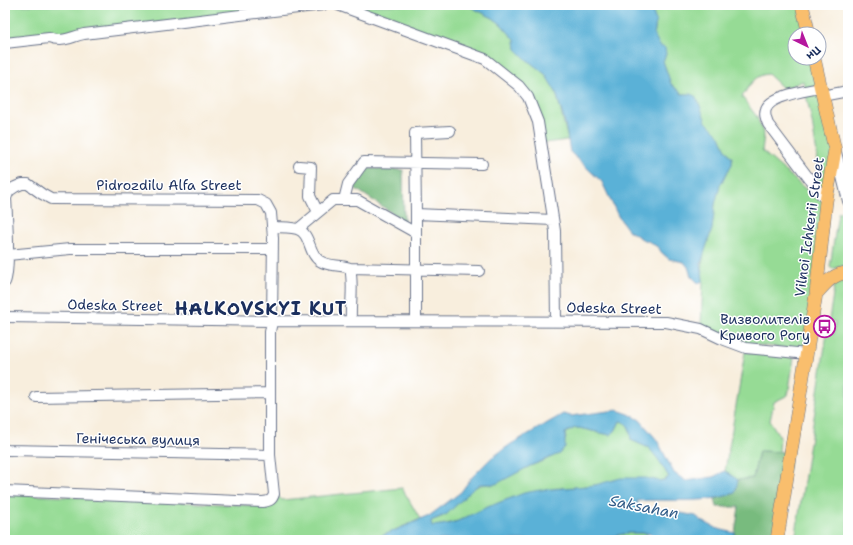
<svg xmlns="http://www.w3.org/2000/svg" width="853" height="545" viewBox="0 0 853 545" font-family="'Shantell Sans',sans-serif">
<rect width="100%" height="100%" fill="#fff"/>
<filter id="ink" filterUnits="userSpaceOnUse"><feTurbulence type="fractalNoise" baseFrequency=".025" numOctaves="2"/><feDisplacementMap in="SourceGraphic" scale="8" xChannelSelector="R" yChannelSelector="G"/><feConvolveMatrix kernelMatrix="1 2 1 2 8 2 1 2 1" color-interpolation-filters="sRGB"/></filter>
<filter id="wash" filterUnits="userSpaceOnUse"><feTurbulence type="fractalNoise" baseFrequency=".012" numOctaves="4" result="noise"/><feDisplacementMap in="SourceGraphic" scale="16" xChannelSelector="R" yChannelSelector="G"/><feGaussianBlur stdDeviation="0.9" result="paint"/><feColorMatrix in="noise" values="0 0 0 0 0 0 0 0 0 0 0 0 0 0 0 0 0 1.4 0 .05"/><feComposite in="paint" operator="in"/></filter>
<g filter="url(#wash)">
<rect width="100%" height="100%" fill="#f8eedd"/>
<!-- green -->
<path fill="#96db95" stroke="#58857a" fill-rule="evenodd" d="M 5,5 L 297,5 L 70,34 L 5,41 Z
M 348,5 L 467,5 L 493,18 L 501,24 L 515,40 L 516,49 L 526,59 L 545,74 L 556,92 L 568,140 L 544,143 L 530,95 L 486,57 Z
M 649,5 L 802,5 L 808,34 L 795,34 L 795,58 L 814,58 L 835,150 L 807,350 L 747,344 L 701,325 L 703,281 L 702,266 L 704,253 L 712,229 L 715,204 L 720,185 L 732,164 L 732,158 L 726,150 L 720,136 L 706,122 L 698,101 L 690,94 L 682,94 L 671,84 L 663,61 L 666,54 L 660,46 L 654,36 L 656,21 ZM 768,74 L 784,89 L 803,81 L 812,122 L 818,161 L 816,198 L 762,151 L 764,135 L 757,117 L 742,97 C 749,86 754,75 768,74 Z
M 841,212 L 844,213 L 848,222 L 848,267 L 843,266 L 832,269 L 830,267 L 838,213 Z
M 848,279 L 848,540 L 795,540 L 827,333 L 834,334 L 835,322 L 829,320 L 835,281 Z
M 745,352 L 794,358 L 788,395 L 774,402 L 770,421 L 780,437 L 779,452 L 759,451 L 753,478 L 738,480 L 725,471 Z
M 620,421 C 630,423 630,431 631,440 L 649,448 L 658,459 L 669,477 C 662,482 658,481 651,479 L 577,487 L 557,488 L 505,500 L 458,521 L 432,527 L 431,521 C 437,518 444,517 448,513 C 460,502 474,480 491,485 L 530,466 L 546,460 L 566,439 L 565,433 L 575,428 L 579,428 L 610,435 L 615,431 Z
M 402,488 L 420,519 L 372,540 L 5,540 L 5,494 L 264,506 L 278,496 L 282,500 Z
M 628,533 L 647,533 L 647,540 L 592,540 Z"/>
<!-- forest -->
<path fill="#78bb7e" stroke="#4a756e" d="M 366,168 L 403,170 L 404,221 L 353,187 Z
M 759,451 L 791,452 L 777,540 L 734,540 L 739,507 L 717,507 L 715,499 L 735,493 L 738,480 L 753,478 Z"/>
<!-- water -->
<path fill="#5ab1d7" stroke="#3a709a" fill-rule="evenodd" d="M 467,5 L 649,5 L 651,7 L 656,21 L 654,36 L 660,46 L 665,48 L 666,54 L 663,61 L 671,84 L 682,94 L 690,94 L 695,96 L 698,101 L 706,122 L 720,136 L 726,150 L 732,158 L 732,164 L 720,185 L 715,204 L 712,229 L 701,263 L 703,281 L 698,283 L 691,276 L 688,267 L 684,262 L 669,259 L 661,252 L 659,248 L 648,241 L 642,239 L 628,230 L 618,216 L 602,182 L 570,152 L 565,123 L 556,92 L 545,74 L 526,59 L 516,49 L 515,40 L 501,24 L 493,18 Z
M 617,410 L 629,414 L 640,420 L 657,440 L 674,473 L 686,481 L 713,477 L 725,471 L 738,480 L 735,493 C 702,505 671,498 637,501 L 639,508 L 642,511 L 658,510 L 665,514 L 681,513 L 696,516 L 702,521 L 718,529 L 735,533 L 734,540 L 666,540 L 647,533 L 628,533 L 592,540 L 372,540 L 429,516 L 461,492 L 471,478 L 490,459 L 511,444 L 563,414 L 571,416 ZM 620,421 C 630,423 630,431 631,440 L 649,448 L 658,459 L 669,477 L 664,480 L 659,481 L 646,478 L 621,478 L 595,485 L 577,487 L 540,490 L 524,493 L 485,508 L 458,521 L 448,524 L 432,526 L 431,521 L 447,514 L 473,489 L 480,484 L 496,484 L 530,466 L 559,454 L 565,447 L 565,433 L 575,428 L 579,428 L 610,435 L 615,431 Z"/>
</g>
<g filter="url(#ink)">
<g fill="none" stroke-linecap="round" stroke-linejoin="round">
<defs>
<path id="minor" d="M 338,5 L 485,59 L 519,86 L 528,97 L 538,122 L 555,231 L 556,321
M 5,43 L 49,38 C 63,43 70,37 84,34 L 323,5
M 820,88 C 807,91 771,95 766,109 C 764,114 766,119 768,124 L 826,201
M 822,96 L 848,91
M 450,131 L 415,133 L 416,214 L 553,220
M 836,152 L 848,201
M 299,166 L 311,167 L 310,196 L 318,212
M 344,200 L 348,184 L 364,162 L 482,164
M 416,214 L 416,321
M 272,227 C 280,227 290,227 297,229 C 311,233 308,254 320,261 C 329,267 340,264 350,268 C 354,285 350,303 351,321
M 298,229 L 333,200 L 357,200 L 416,233
M 8,255 L 70,249 L 273,249
M 350,268 L 479,271
M 5,282 C 11,268 7,216 6,198 L 9,191 L 15,187 L 22,184 L 28,184 L 42,194 L 51,199 L 258,200 L 266,204 L 271,213 L 273,238 L 272,321 L 270,332 L 270,455 L 274,494 C 272,500 270,501 263,502 L 5,491
M 5,317 L 272,321 L 666,322 L 701,329 L 722,339 L 746,348 L 807,354
M 36,397 L 270,393
M 5,449 L 7,450 L 270,455"/>
<path id="major" d="M 802,5 L 809,34
M 816,294 C 825,284 833,273 848,273
M 777,540 L 816,294 L 826,201 L 835,150 L 814,58"/>
</defs>
<!-- minor casing -->
<use href="#minor" stroke="#68728a" stroke-width="12"/>
<!-- major casing -->
<use href="#major" stroke="#68728a" stroke-width="14"/>
<!-- minor -->
<use href="#minor" stroke="#fff" stroke-width="10"/>
<!-- major -->
<use href="#major" stroke="#f9be6d" stroke-width="13"/>
</g>
</g>
<!-- icons -->
<defs>
<symbol id="bus-ring" viewBox="-11 -11 22 22"><circle r="9.5" fill="#fff" stroke="#b5179e" stroke-width="1.5"/><path d="M-5-6H5V4H4V6H2V4H-2V6H-4V4H-5ZM-3.5-4V0h7V-4ZM-3.5 1.2v1.5H-2V1.2ZM2 1.2v1.5H3.5V1.2Z" fill="#b5179e"/></symbol>
</defs>
<g fill-rule="evenodd">
<use href="#bus-ring" x="812" y="314" width="25" height="25"/>
</g>
<g text-anchor="middle" stroke-width="3" stroke-linejoin="round" paint-order="stroke">
<!-- street labels -->
<g font-size="14" fill="#1b2f5e" stroke="#fff">
<text x="169" y="190">Pidrozdilu Alfa Street</text>
<text transform="translate(809 227) rotate(-82)" y="5">Vilnoi Ichkerii Street</text>
<text transform="translate(115 305) rotate(1)" y="5">Odeska Street</text>
<text transform="translate(614 308) rotate(1)" y="5">Odeska Street</text>
<text transform="translate(138 439) rotate(1)" y="5">Генічеська вулиця</text>
</g>
<!-- poi labels -->
<g font-size="14" fill="#1b2f5e" stroke="#fff" text-anchor="end">
<text x="810" y="324">Визволителів<tspan x="810" dy="16">Кривого Рогу</tspan></text>
</g>
<!-- water labels -->
<g font-size="15" font-style="italic" fill="#315c88" stroke="#fff">
<text transform="translate(644 507) rotate(11)" y="5">Saksahan</text>
</g>
<!-- district labels -->
<g font-size="18" font-weight="bold" letter-spacing="1" fill="#1b2f5e" stroke="#fff">
<text x="261" y="315">HALKOVSKYI KUT</text>
</g>
</g>
<!-- margin -->
<rect width="853" height="545" fill="none" stroke="#fff" stroke-width="20"/>
<!-- north arrow -->
<g transform="translate(807 46) rotate(137)"><circle r="19" fill="#ffffff" stroke="#a4acbf"/>
<path d="M0-3L7 15L0 10L-7 15Z" fill="#b5179e"/>
<text y="-6" font-size="11" font-weight="bold" text-anchor="middle" fill="#1b2f5e">Пн</text>
</g>
</svg>
